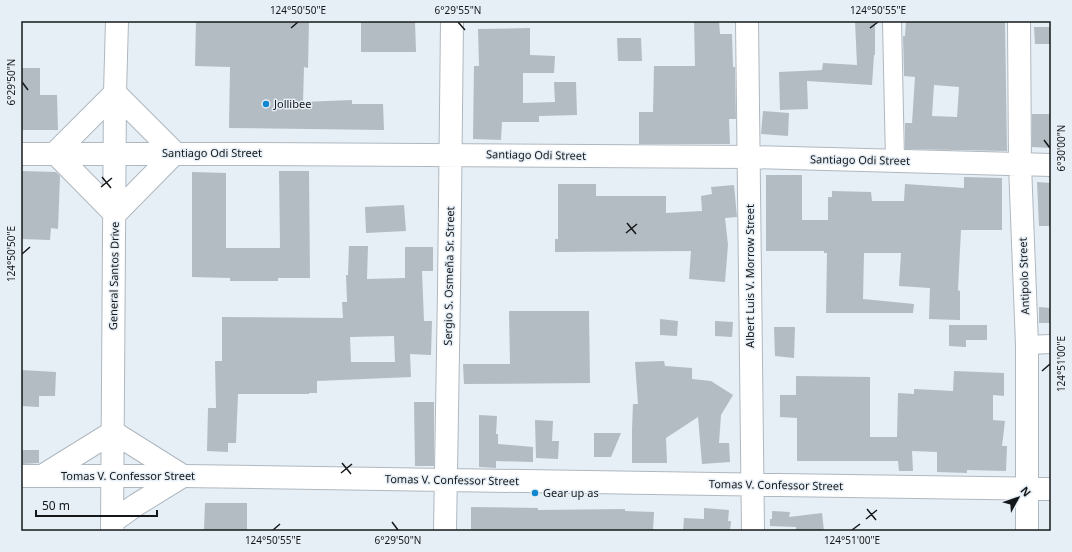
<svg xmlns="http://www.w3.org/2000/svg" width="1072" height="552" viewBox="0 0 1072 552" font-family="'Noto Sans',sans-serif">
<rect width="100%" height="100%" fill="#e6eef6"/>
<!-- building -->
<path fill="#b3bcc2" fill-rule="evenodd" d="M 196,21 L 309,21 L 308,68 L 304,67 L 303,102 L 352,100 L 352,104 L 383,104 L 384,130 L 229,128 L 230,67 L 195,66 Z
M 361,21 L 415,21 L 416,52 L 361,52 Z
M 694,21 L 719,21 L 720,34 L 732,34 L 733,67 L 735,67 L 736,119 L 729,119 L 730,144 L 639,144 L 639,112 L 653,112 L 654,66 L 695,66 Z
M 855,21 L 875,21 L 875,55 L 874,55 L 872,85 L 807,81 L 808,109 L 780,110 L 779,72 L 822,70 L 823,63 L 857,65 Z
M 906,21 L 1005,21 L 1007,151 L 905,149 L 905,123 L 912,123 L 915,77 L 904,76 L 903,36 L 905,36 ZM 934,85 L 959,87 L 957,117 L 932,116 Z
M 1034,27 L 1051,27 L 1051,44 L 1035,44 Z
M 530,28 L 530,55 L 555,56 L 554,73 L 523,73 L 523,103 L 555,102 L 554,82 L 576,82 L 577,115 L 539,116 L 539,122 L 502,122 L 501,140 L 473,139 L 474,66 L 479,66 L 478,29 Z
M 617,38 L 641,38 L 642,61 L 618,61 Z
M 21,68 L 40,68 L 40,95 L 57,95 L 58,130 L 21,130 Z
M 763,111 L 789,113 L 788,136 L 761,134 Z
M 1032,114 L 1051,114 L 1051,148 L 1032,147 Z
M 21,171 L 56,172 L 60,176 L 58,229 L 51,228 L 50,240 L 21,239 Z
M 279,171 L 309,171 L 310,278 L 278,278 L 278,281 L 230,281 L 230,278 L 192,277 L 192,172 L 226,173 L 226,248 L 280,248 Z
M 766,175 L 802,175 L 802,220 L 828,220 L 828,197 L 832,197 L 832,191 L 871,192 L 872,201 L 904,201 L 905,184 L 964,188 L 964,177 L 1002,178 L 1002,230 L 961,230 L 958,290 L 960,291 L 960,320 L 929,319 L 930,288 L 899,286 L 901,253 L 864,253 L 863,299 L 914,304 L 913,313 L 826,313 L 827,253 L 824,253 L 824,251 L 766,251 Z
M 1037,182 L 1051,183 L 1051,226 L 1039,226 Z
M 558,184 L 596,184 L 596,196 L 666,196 L 666,213 L 702,211 L 701,196 L 712,194 L 711,187 L 734,185 L 737,217 L 725,218 L 728,245 L 725,282 L 689,279 L 691,251 L 555,252 L 555,239 L 558,239 Z
M 404,205 L 406,231 L 366,233 L 365,207 Z
M 349,246 L 368,246 L 367,279 L 405,278 L 405,247 L 433,247 L 433,271 L 422,271 L 424,321 L 432,321 L 431,355 L 410,354 L 411,377 L 317,381 L 317,393 L 309,393 L 309,394 L 238,394 L 236,443 L 228,443 L 228,452 L 207,451 L 208,408 L 216,408 L 215,361 L 222,361 L 222,317 L 343,318 L 342,302 L 347,302 L 346,275 L 348,275 ZM 394,336 L 395,362 L 351,362 L 350,337 Z
M 1039,307 L 1051,308 L 1051,323 L 1039,323 Z
M 509,311 L 589,311 L 590,383 L 464,384 L 463,364 L 510,364 Z
M 660,319 L 678,321 L 677,336 L 660,335 Z
M 715,321 L 733,322 L 732,337 L 715,336 Z
M 949,325 L 987,325 L 987,340 L 966,340 L 966,347 L 949,346 Z
M 774,327 L 795,327 L 794,358 L 775,356 Z
M 664,361 L 665,366 L 692,368 L 692,379 L 711,381 L 733,395 L 721,415 L 719,443 L 729,443 L 730,462 L 702,464 L 698,417 L 666,438 L 667,463 L 632,463 L 632,429 L 633,404 L 638,404 L 635,362 Z
M 21,370 L 56,372 L 55,396 L 39,396 L 39,407 L 21,406 Z
M 954,371 L 1004,373 L 1004,396 L 993,395 L 993,420 L 1005,421 L 1002,446 L 1007,446 L 1006,471 L 967,470 L 967,473 L 937,472 L 937,452 L 912,451 L 913,471 L 899,471 L 898,461 L 797,461 L 797,418 L 780,417 L 780,395 L 796,395 L 796,376 L 870,377 L 870,437 L 897,437 L 898,393 L 914,394 L 914,389 L 953,391 Z
M 414,402 L 434,402 L 434,466 L 415,466 Z
M 479,415 L 497,416 L 496,434 L 498,434 L 498,444 L 533,447 L 533,462 L 496,461 L 496,468 L 479,467 Z
M 535,420 L 553,421 L 552,441 L 559,441 L 558,459 L 536,458 Z
M 594,433 L 621,433 L 611,457 L 594,457 Z
M 21,450 L 39,450 L 39,463 L 21,464 Z
M 205,503 L 247,503 L 247,531 L 204,531 Z
M 471,507 L 538,508 L 538,510 L 625,509 L 625,511 L 654,512 L 653,531 L 518,531 L 471,530 Z
M 704,508 L 729,510 L 728,521 L 731,521 L 730,531 L 683,531 L 684,518 L 704,519 Z
M 772,511 L 790,512 L 789,517 L 822,513 L 824,531 L 796,531 L 796,527 L 770,526 L 770,519 L 772,519 Z"/>
<g fill="none" stroke-linecap="round" stroke-linejoin="round">
<defs>
<path id="minor" d="M 892,21 L 895,160
M 1027,345 L 1051,344"/>
<path id="tertiary" d="M 747,21 L 753,531
M 1019,21 L 1020,165 L 1027,345 L 1027,531
M 21,154 L 257,154 L 749,157 L 1051,165
M 21,476 L 183,476 L 1051,489
M 445,531 L 449,291 L 452,21"/>
<path id="trunk" d="M 115,214 L 55,153 L 115,93
M 115,214 L 175,153 L 115,93
M 42,476 L 113,432 L 183,476 L 136,505 L 112,522
M 112,531 L 115,93 L 117,21"/>
</defs>
<!-- minor casing -->
<use href="#minor" stroke="#b0b8bf" stroke-width="20"/>
<!-- tertiary casing -->
<use href="#tertiary" stroke="#b0b8bf" stroke-width="24"/>
<!-- trunk casing -->
<use href="#trunk" stroke="#b0b8bf" stroke-width="24"/>
<!-- minor -->
<use href="#minor" stroke="#fff" stroke-width="18"/>
<!-- tertiary -->
<use href="#tertiary" stroke="#fff" stroke-width="22"/>
<!-- trunk -->
<use href="#trunk" stroke="#fff" stroke-width="22"/>
</g>
<!-- ticks -->
<path fill="none" stroke="#15181a" stroke-width="1.5" d="M 458,22 L 465,30M 291,28 L 298,22M 870,28 L 878,22M 22,82 L 28,90M 1044,140 L 1050,148M 102,177 L 111,188M 101,187 L 112,178M 627,223 L 636,234M 626,233 L 637,224M 22,254 L 30,247M 1042,371 L 1050,364M 342,463 L 351,474M 341,473 L 352,464M 867,509 L 876,520M 866,519 L 877,510M 392,522 L 398,530M 273,530 L 280,524M 852,530 L 860,524"/>
<!-- markers -->
<g fill="#1087cf" stroke="#e6eef6" stroke-width="1.5">
<circle cx="266" cy="104" r="4"/>
<circle cx="535" cy="493" r="4"/>
</g>
<g text-anchor="middle" stroke-width="3" stroke-linejoin="round" paint-order="stroke">
<!-- poi labels -->
<g font-size="11" fill="#15181a" stroke="#e6eef6" text-anchor="start">
<text x="274" y="108">Jollibee</text>
<text x="543" y="497">Gear up as</text>
</g>
<!-- street labels -->
<g font-size="11" fill="#15181a" stroke="#e6eef6">
<text x="212" y="157">Santiago Odi Street</text>
<text transform="translate(536 155) rotate(1)" y="4">Santiago Odi Street</text>
<text transform="translate(860 160) rotate(1)" y="4">Santiago Odi Street</text>
<text transform="translate(114 276) rotate(-89)" y="4">General Santos Drive</text>
<text transform="translate(449 276) rotate(-89)" y="4">Sergio S. Osmeña Sr. Street</text>
<text transform="translate(750 276) rotate(-90)" y="4">Albert Luis V. Morrow Street</text>
<text transform="translate(1024 276) rotate(-92)" y="4">Antipolo Street</text>
<text x="128" y="480">Tomas V. Confessor Street</text>
<text transform="translate(452 480) rotate(1)" y="4">Tomas V. Confessor Street</text>
<text transform="translate(776 485) rotate(1)" y="4">Tomas V. Confessor Street</text>
</g>
</g>
<!-- border -->
<rect width="1072" height="552" fill="none" stroke="#e6eef6" stroke-width="44"/>
<!-- north arrow -->
<g transform="translate(1018 498) rotate(50)" stroke="#e6eef6" stroke-width="3" paint-order="stroke">
<path d="M0-3L7 15L0 10L-7 15Z" fill="#15181a"/>
<text y="-6" font-size="11" font-weight="bold" text-anchor="middle" fill="#15181a">N</text>
</g>
<!-- scale -->
<path d="M36 510v6h121v-6" fill="none" stroke="#15181a" stroke-width="2"/>
<text x="42" y="510" font-size="12" fill="#15181a" stroke="#e6eef6" stroke-width="3" paint-order="stroke">50 m</text>
<rect x="22" y="22" width="1028" height="508" fill="none" stroke="#15181a" stroke-width="1.5"/>
<g font-size="10" text-anchor="middle" fill="#15181a">
<text x="298" y="14">124°50'50"E</text>
<text x="458" y="14">6°29'55"N</text>
<text x="878" y="14">124°50'55"E</text>
<text transform="translate(11 82) rotate(-90)" y="4">6°29'50"N</text>
<text transform="translate(1061 148) rotate(-90)" y="4">6°30'00"N</text>
<text transform="translate(11 254) rotate(-90)" y="4">124°50'50"E</text>
<text transform="translate(1061 364) rotate(-90)" y="4">124°51'00"E</text>
<text x="273" y="544">124°50'55"E</text>
<text x="398" y="544">6°29'50"N</text>
<text x="852" y="544">124°51'00"E</text>
</g>
</svg>
